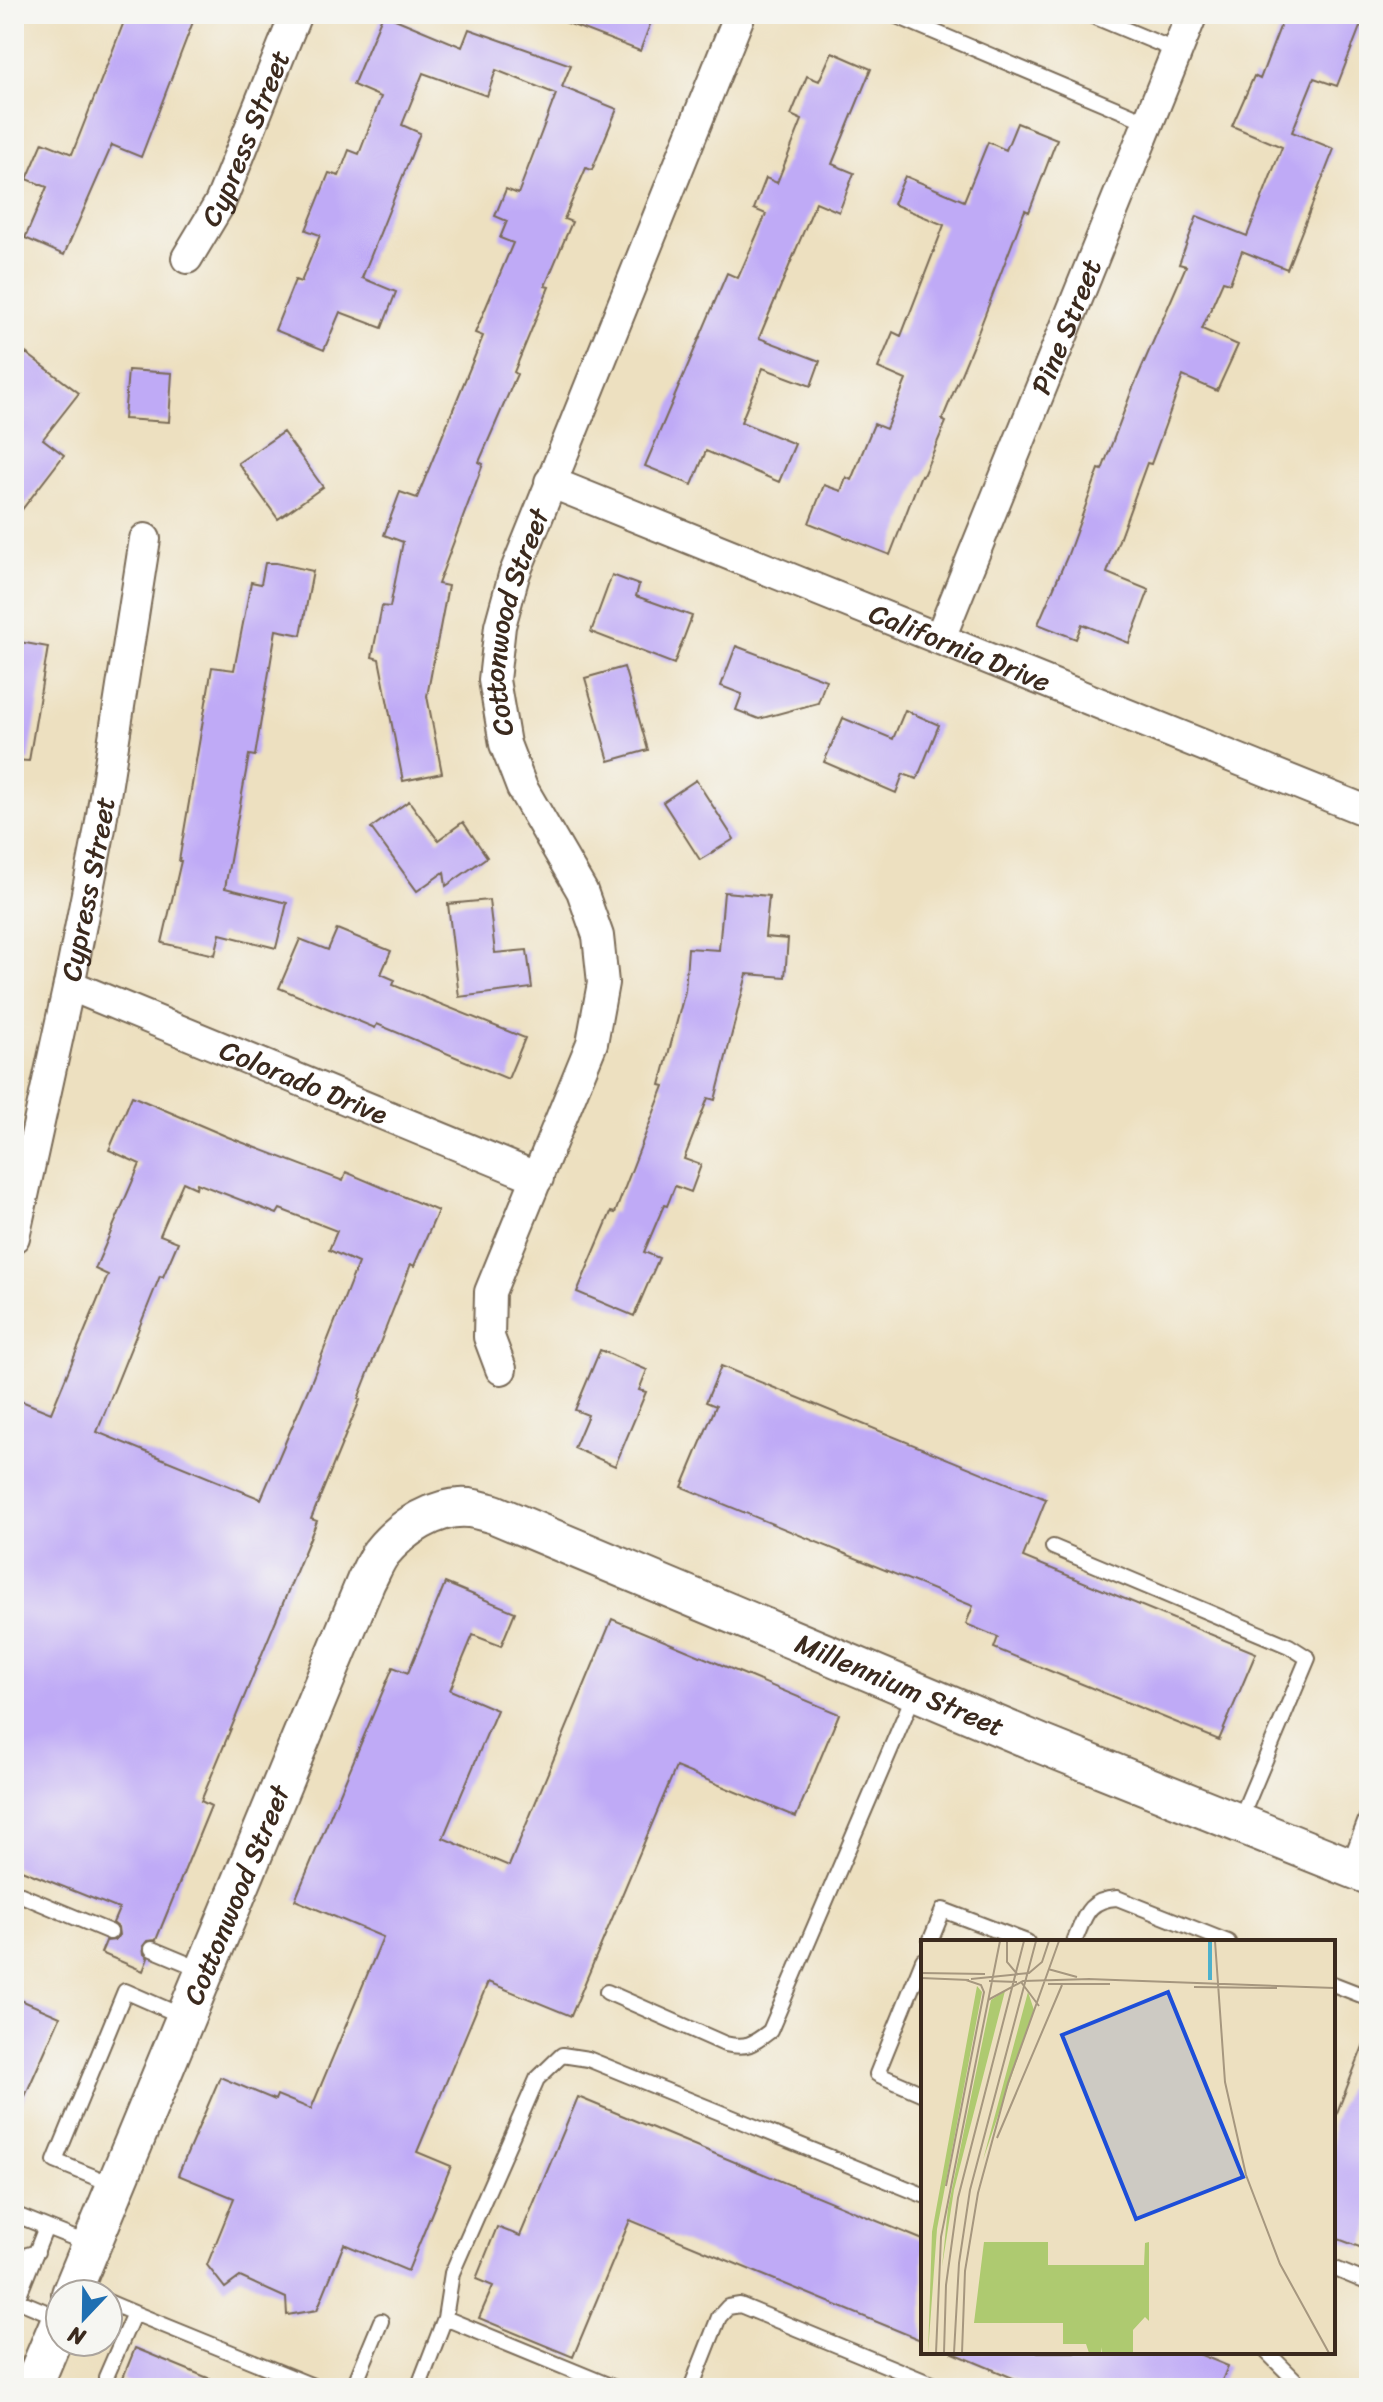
<svg xmlns="http://www.w3.org/2000/svg" width="1383" height="2402" viewBox="0 0 1383 2402" font-family="Sriracha,sans-serif">
<rect width="100%" height="100%" fill="#f6f6f2"/>
<filter id="ink" filterUnits="userSpaceOnUse"><feTurbulence type="fractalNoise" baseFrequency=".0125" numOctaves="2"/><feDisplacementMap in="SourceGraphic" scale="16" xChannelSelector="R" yChannelSelector="G"/><feConvolveMatrix kernelMatrix="1 2 1 2 8 2 1 2 1" color-interpolation-filters="sRGB"/></filter>
<filter id="wash" filterUnits="userSpaceOnUse"><feTurbulence type="fractalNoise" baseFrequency=".006" numOctaves="4" result="noise"/><feDisplacementMap in="SourceGraphic" scale="32" xChannelSelector="R" yChannelSelector="G"/><feGaussianBlur stdDeviation="1.8" result="paint"/><feColorMatrix in="noise" values="0 0 0 0 0 0 0 0 0 0 0 0 0 0 0 0 0 1.4 0 .05"/><feComposite in="paint" operator="in"/></filter>
<g filter="url(#wash)">
<rect width="100%" height="100%" fill="#ede0c0"/>
<g id="blocks">
<!-- building -->
<path fill="#bfaaf6" fill-rule="evenodd" d="M 127,14 L 196,14 L 141,157 L 112,145 L 64,255 L 25,238 L 47,187 L 27,179 L 43,142 L 72,154 Z
M 383,14 L 462,47 L 469,29 L 571,65 L 562,87 L 617,109 L 592,170 L 586,168 L 564,219 L 572,222 L 545,286 L 549,287 L 514,372 L 517,374 L 479,462 L 483,464 L 438,584 L 448,586 L 427,696 L 442,773 L 403,781 L 379,659 L 372,657 L 382,606 L 390,607 L 403,542 L 384,535 L 400,492 L 417,498 L 483,336 L 475,333 L 513,243 L 500,238 L 507,221 L 495,216 L 506,189 L 518,194 L 556,94 L 496,70 L 487,96 L 423,73 L 402,125 L 420,133 L 362,278 L 396,292 L 382,328 L 340,312 L 324,350 L 275,330 L 295,280 L 301,282 L 320,235 L 306,230 L 329,173 L 339,176 L 349,150 L 359,154 L 381,97 L 353,85 Z
M 550,14 L 654,14 L 640,51 L 549,16 Z
M 1285,14 L 1365,14 L 1337,86 L 1314,78 L 1292,132 L 1334,149 L 1287,269 L 1242,251 L 1230,283 L 1223,281 L 1202,329 L 1238,345 L 1217,391 L 1183,376 L 1151,464 L 1147,463 L 1107,573 L 1149,590 L 1129,643 L 1082,624 L 1076,639 L 1038,624 L 1067,557 L 1099,469 L 1102,470 L 1132,390 L 1186,266 L 1179,264 L 1197,216 L 1247,236 L 1282,147 L 1232,126 L 1254,76 L 1260,79 Z
M 832,52 L 871,69 L 832,164 L 854,173 L 839,212 L 816,202 L 759,338 L 820,361 L 811,386 L 763,368 L 741,422 L 795,444 L 779,482 L 706,451 L 692,485 L 645,466 L 727,273 L 738,278 L 766,214 L 754,209 L 766,178 L 777,183 L 802,120 L 791,115 L 807,76 L 819,81 Z
M 1017,123 L 1057,139 L 1029,212 L 1025,210 L 976,338 L 942,420 L 946,422 L 923,476 L 921,475 L 890,555 L 809,523 L 824,485 L 841,491 L 846,477 L 851,480 L 874,424 L 886,429 L 906,380 L 878,368 L 893,332 L 901,336 L 944,225 L 893,204 L 905,176 L 964,201 L 988,142 L 1006,150 Z
M 26,353 L 79,393 L 43,439 L 64,455 L 14,520 L 14,369 Z
M 128,370 L 172,373 L 169,422 L 124,419 Z
M 283,432 L 323,487 L 278,519 L 238,463 Z
M 265,563 L 276,563 L 313,571 L 301,635 L 276,630 L 255,756 L 249,755 L 225,888 L 287,903 L 276,948 L 220,934 L 215,955 L 162,943 L 181,861 L 179,861 L 212,667 L 234,670 L 251,582 L 261,584 Z
M 612,575 L 639,585 L 636,596 L 692,616 L 674,664 L 591,632 Z
M 14,641 L 48,647 L 29,761 L 14,760 Z
M 736,646 L 826,680 L 818,703 L 759,719 L 736,710 L 742,694 L 721,686 Z
M 624,667 L 648,750 L 609,761 L 585,678 Z
M 905,710 L 939,725 L 917,779 L 903,774 L 896,793 L 824,762 L 843,718 L 893,739 Z
M 696,780 L 734,839 L 700,860 L 663,802 Z
M 409,801 L 438,840 L 463,822 L 487,857 L 446,886 L 444,872 L 417,891 L 371,828 Z
M 724,892 L 769,896 L 765,937 L 788,939 L 785,977 L 747,974 L 715,1100 L 708,1098 L 684,1159 L 701,1165 L 691,1192 L 675,1186 L 667,1206 L 664,1205 L 644,1252 L 659,1258 L 634,1316 L 577,1292 L 611,1212 L 615,1213 L 664,1086 L 660,1085 L 685,991 L 688,948 L 719,950 Z
M 489,900 L 495,953 L 527,950 L 532,988 L 459,997 L 448,904 Z
M 337,929 L 391,951 L 381,974 L 395,980 L 393,985 L 525,1038 L 508,1079 L 377,1024 L 375,1028 L 279,988 L 300,939 L 328,950 Z
M 132,1096 L 228,1137 L 343,1181 L 346,1172 L 438,1211 L 414,1266 L 411,1264 L 358,1399 L 360,1400 L 311,1519 L 317,1521 L 201,1801 L 211,1806 L 156,1940 L 147,1941 L 143,1946 L 144,1954 L 148,1958 L 143,1971 L 101,1953 L 106,1941 L 115,1940 L 119,1935 L 118,1927 L 113,1923 L 119,1909 L 14,1867 L 14,1398 L 51,1413 L 108,1275 L 95,1269 L 140,1164 L 109,1150 ZM 183,1182 L 196,1188 L 197,1183 L 277,1214 L 280,1209 L 337,1231 L 329,1250 L 358,1263 L 312,1380 L 261,1499 L 97,1432 L 160,1276 L 163,1277 L 178,1242 L 160,1235 Z
M 600,1350 L 647,1370 L 639,1390 L 646,1392 L 615,1466 L 574,1448 L 588,1415 L 575,1410 Z
M 721,1366 L 1046,1499 L 1023,1557 L 1256,1653 L 1219,1740 L 994,1648 L 998,1637 L 966,1624 L 973,1606 L 682,1487 L 716,1406 L 706,1402 Z
M 445,1583 L 515,1612 L 501,1646 L 473,1635 L 450,1690 L 497,1710 L 443,1838 L 509,1866 L 612,1619 L 839,1714 L 796,1817 L 676,1767 L 571,2016 L 488,1982 L 417,2152 L 451,2166 L 408,2271 L 344,2244 L 317,2310 L 287,2315 L 286,2298 L 240,2277 L 225,2288 L 207,2265 L 234,2198 L 178,2175 L 220,2077 L 275,2100 L 277,2095 L 311,2109 L 383,1937 L 295,1900 L 393,1667 L 408,1673 Z
M 14,1997 L 60,2017 L 14,2121 Z
M 1367,2036 L 1369,2036 L 1369,2230 L 1362,2248 L 1333,2237 L 1333,2123 Z
M 578,2097 L 923,2240 L 923,2341 L 630,2220 L 573,2357 L 479,2318 L 493,2286 L 476,2279 L 497,2227 L 520,2236 Z
M 135,2348 L 230,2387 L 230,2388 L 140,2388 L 122,2380 Z
M 951,2352 L 1194,2352 L 1228,2366 L 1219,2388 L 1037,2388 Z"/>
</g>
</g>
<g filter="url(#ink)">
<use href="#blocks" fill-opacity="0" stroke="#796a57" stroke-width="2"/>
<g fill="none" stroke-linecap="round" stroke-linejoin="round">
<defs>
<path id="service" d="M 892,14 L 1148,122
M 1088,14 L 1177,51
M 1053,1547 L 1289,1646 L 1308,1658 L 1239,1822
M 1348,1867 L 1369,1812
M 14,1892 L 110,1932
M 930,1942 L 943,1910 L 1027,1942
M 1074,1942 C 1085,1917 1086,1900 1117,1898 L 1228,1942
M 152,1949 L 205,1971
M 923,1960 L 877,2074 L 923,2094
M 1333,1984 L 1369,1998
M 607,1992 L 725,2044 C 747,2049 753,2044 770,2031 L 915,1692
M 114,2185 L 55,2161 L 125,1991 L 182,2016
M 14,2214 L 46,2227
M 14,2259 L 37,2252
M 1333,2268 L 1369,2283
M 108,2302 L 134,2313 L 106,2377 L 108,2388
M 134,2313 L 318,2388
M 60,2318 L 17,2300 L 46,2227 L 89,2244
M 1267,2352 L 1303,2388
M 353,2388 L 381,2321
M 418,2388 L 445,2318
M 615,2388 L 445,2318 L 452,2273 L 537,2079 L 562,2055 L 588,2059 L 923,2195
M 691,2388 L 719,2317 L 728,2307 L 740,2305 L 941,2388"/>
<g id="minor">
<path id="s1" d="M 187,258 L 220,203 L 296,14"/>
<path id="s2" d="M 550,482 L 1369,812"/>
<path id="s3" d="M 940,638 L 1192,14"/>
<path id="s4" d="M 69,985 L 538,1178"/>
<path id="s5" d="M 14,1237 L 69,985 L 100,828 L 145,539"/>
<path id="s6" d="M 501,1369 L 489,1337 L 490,1292 L 592,1043 L 603,983 L 598,936 L 582,891 L 522,788 L 505,744 L 494,680 L 500,626 L 514,575 L 740,14"/>
</g>
<g id="tertiary">
<path id="s7" d="M 71,2294 L 366,1581 C 371,1572 375,1561 381,1553 C 401,1528 436,1505 469,1508 C 477,1509 486,1512 494,1514 L 1044,1745 L 1369,1875"/>
<path d="M 32,2388 L 60,2321"/>
</g>
</defs>
<!-- service casing -->
<use href="#service" stroke="#796a57" stroke-width="18"/>
<!-- minor casing -->
<use href="#minor" stroke="#796a57" stroke-width="34"/>
<!-- tertiary casing -->
<use href="#tertiary" stroke="#796a57" stroke-width="42"/>
<!-- service -->
<use href="#service" stroke="#fff" stroke-width="14"/>
<!-- minor -->
<use href="#minor" stroke="#fff" stroke-width="30"/>
<!-- tertiary -->
<use href="#tertiary" stroke="#fff" stroke-width="38"/>
</g>
</g>
<g text-anchor="middle" stroke-width="7" stroke-linejoin="round" paint-order="stroke">
<!-- street labels -->
<g font-size="28" fill="#3b2a1e" stroke="#f6f6f2">
<text dy="10" stroke="none"><textPath href="#s1" startOffset="134">Cypress Street</textPath></text>
<text dy="10" stroke="none"><textPath href="#s3" startOffset="336">Pine Street</textPath></text>
<text dy="10" stroke="none"><textPath href="#s6" startOffset="796">Cottonwood Street</textPath></text>
<text dy="10" stroke="none"><textPath href="#s2" startOffset="442">California Drive</textPath></text>
<text dy="10" stroke="none"><textPath href="#s5" startOffset="356">Cypress Street</textPath></text>
<text dy="10" stroke="none"><textPath href="#s4" startOffset="254">Colorado Drive</textPath></text>
<text dy="10" stroke="none"><textPath href="#s7" startOffset="1372">Millennium Street</textPath></text>
<text dy="10" stroke="none"><textPath href="#s7" startOffset="432">Cottonwood Street</textPath></text>
</g>
</g>
<!-- overview -->
<g transform="translate(921 1940)">
<rect width="414" height="414" fill="#ede0c0"/>
<path d="M 56,46 L 61,52 L 16,289 L 7,413 L 11,292 ZM 84,51 L 33,250 L 21,327 L 27,268 L 70,60 ZM 107,52 L 113,70 L 62,220 ZM 63,302 L 127,302 L 127,325 L 223,325 L 224,303 L 228,302 L 228,381 L 224,377 L 212,390 L 212,413 L 181,413 L 180,407 L 180,413 L 168,413 L 165,404 L 142,404 L 142,383 L 53,383 Z" fill="#aeca70"/>
<path fill="none" stroke="#4db1cc" stroke-width="4" d="M 289,40 L 289,1"/>
<path fill="none" stroke="#a6977f" stroke-width="2" d="M 86,1 L 86,22 L 97,35M 294,1 L 304,142 L 325,235 L 359,324 L 408,413M 127,29 L 156,37M 0,33 L 64,34M 0,38 L 48,40M 50,39 L 108,33 L 121,22 L 128,1M 167,39 L 414,48M 68,41 L 96,42M 100,42 L 118,66M 127,44 L 189,44M 273,47 L 356,48M 67,60 L 102,41 L 169,39M 76,198 L 141,45M 25,246 L 63,52 L 60,45 L 45,40M 15,413 L 20,297 L 79,1M 23,413 L 25,345 L 37,258 L 103,1M 33,413 L 38,323 L 49,250 L 115,1M 41,413 L 44,331 L 57,253 L 87,143 L 138,1"/>
<path fill="#1d4ed8" fill-opacity="0.15" stroke="#1d4ed8" stroke-width="4" d="M 247,52 L 322,237 L 215,279 L 141,95 Z"/>
<rect width="414" height="414" fill="none" stroke="#3b2a1e" stroke-width="4"/>
</g>
<!-- margin -->
<rect width="1383" height="2402" fill="none" stroke="#f6f6f2" stroke-width="48"/>
<!-- north arrow -->
<g transform="translate(84 2318) rotate(202)"><circle r="38" fill="#f6f6f2" stroke="#aba49d" stroke-width="2"/>
<path d="M0-6L14 30L0 20L-14 30Z" fill="#1f6fb2"/>
<text y="-12" font-size="22" font-weight="bold" text-anchor="middle" fill="#3b2a1e">N</text>
</g>
</svg>
